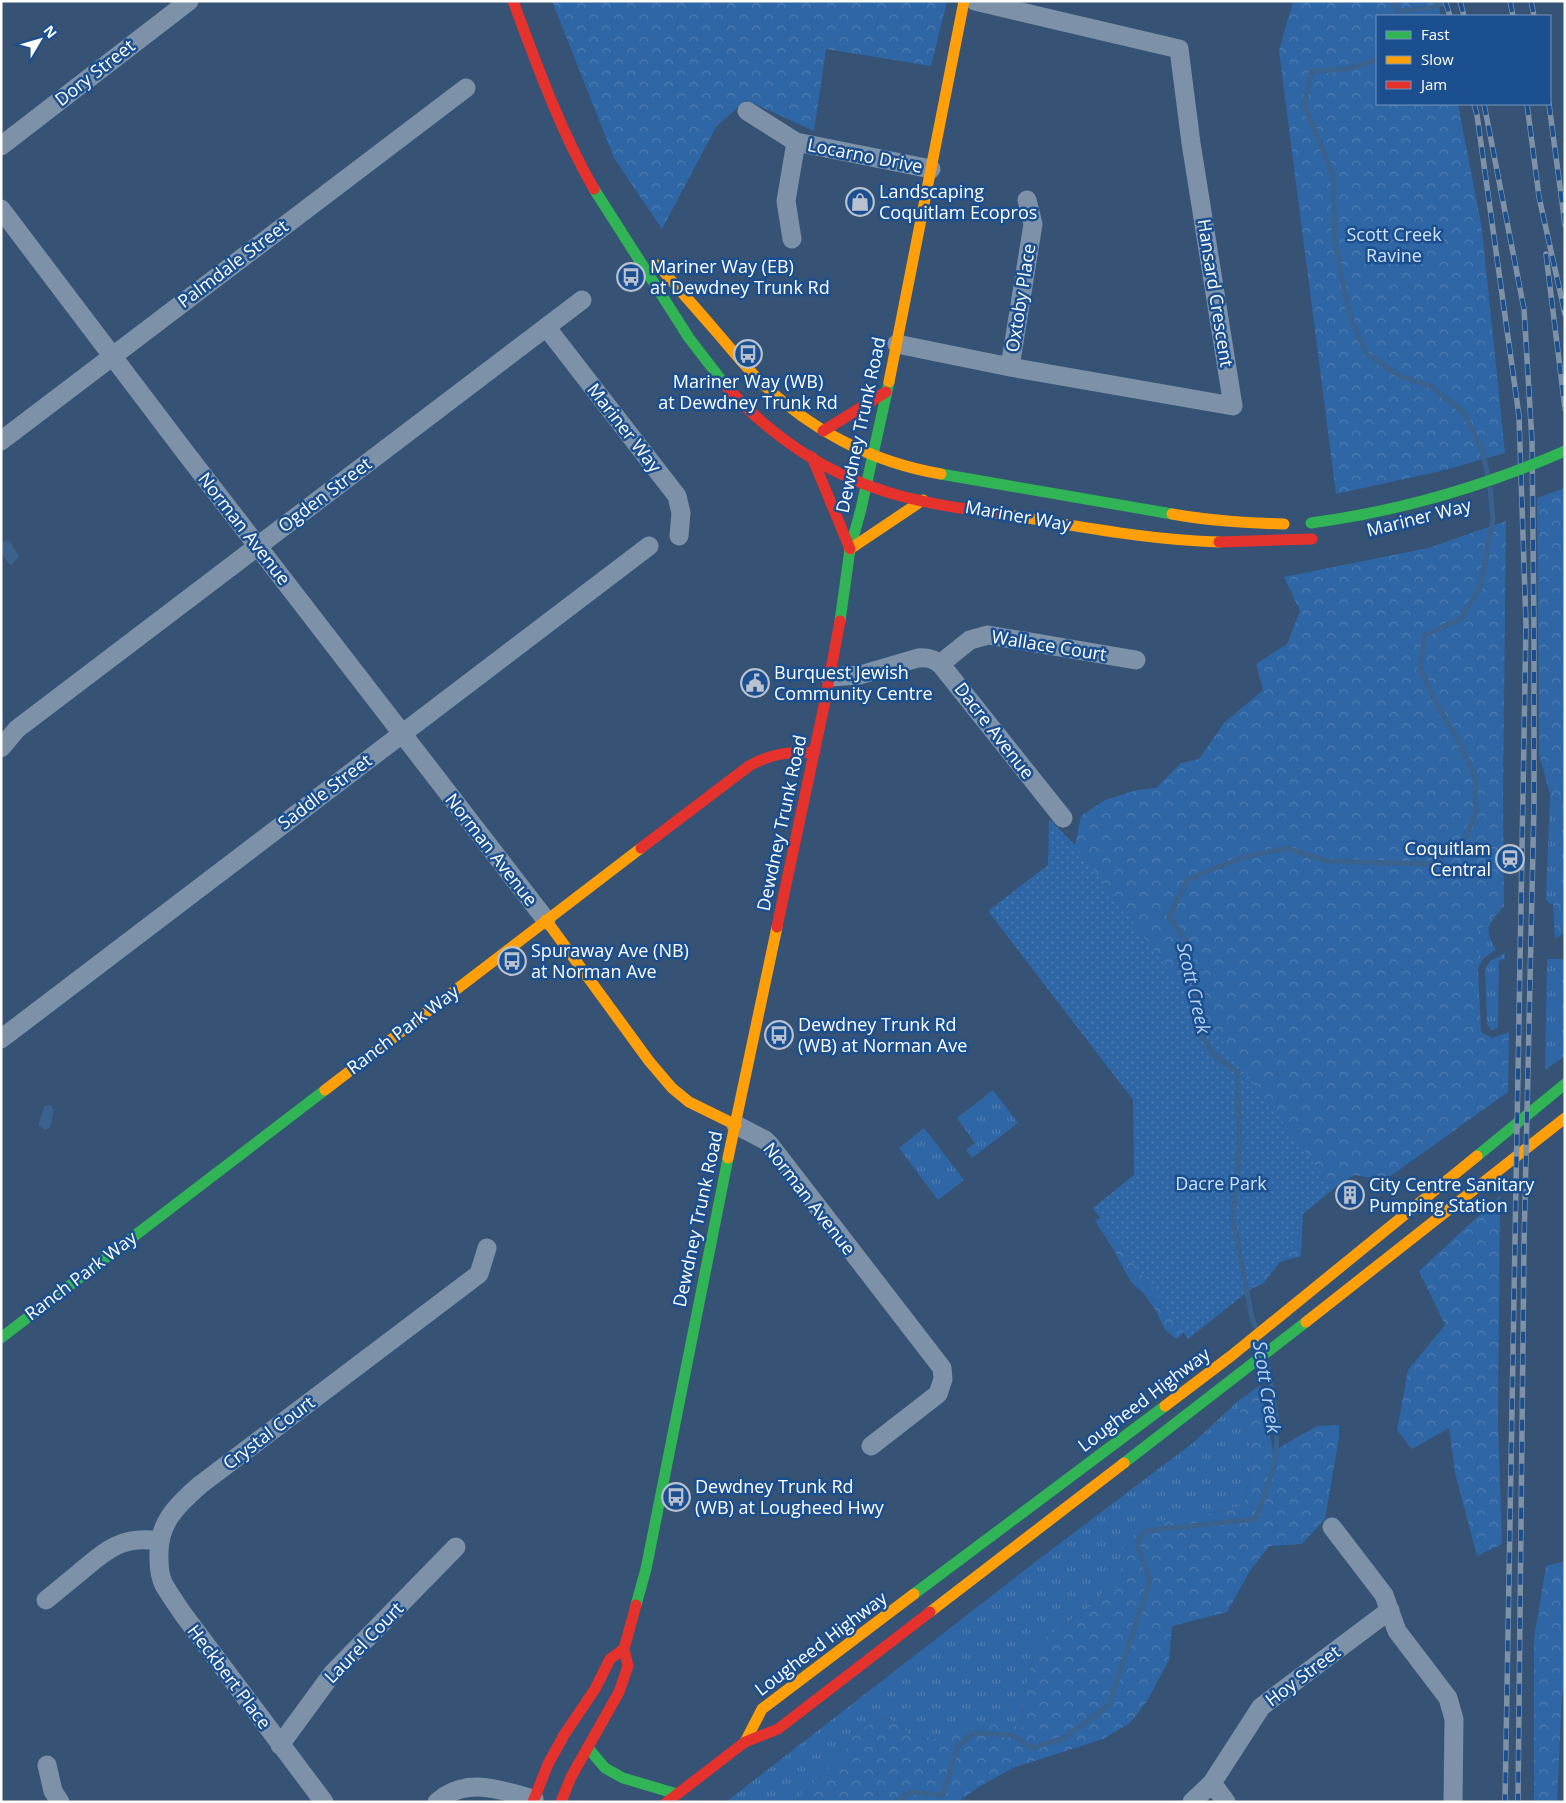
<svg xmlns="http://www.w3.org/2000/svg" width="1566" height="1803" viewBox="0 0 1566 1803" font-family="'Open Sans',sans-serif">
<defs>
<pattern id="grass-tufts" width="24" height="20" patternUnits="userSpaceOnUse" patternTransform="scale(1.25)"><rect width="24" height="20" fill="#2f66a5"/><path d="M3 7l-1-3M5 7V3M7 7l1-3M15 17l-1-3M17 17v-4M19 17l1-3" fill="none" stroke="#4e7db2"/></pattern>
<pattern id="forest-crowns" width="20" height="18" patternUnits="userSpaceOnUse" patternTransform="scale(1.25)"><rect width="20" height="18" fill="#2f66a5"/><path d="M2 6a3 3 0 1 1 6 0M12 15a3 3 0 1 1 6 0" fill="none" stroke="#4e7db2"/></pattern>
<pattern id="park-dots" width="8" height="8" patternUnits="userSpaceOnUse" patternTransform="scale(1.25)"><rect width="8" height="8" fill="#2f66a5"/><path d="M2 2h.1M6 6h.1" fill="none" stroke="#4e7db2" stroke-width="1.8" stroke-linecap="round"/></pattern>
</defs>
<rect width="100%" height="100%" fill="#365274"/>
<!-- grass -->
<path fill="url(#grass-tufts)" d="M 1550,794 L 1565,806 L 1565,891 C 1561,897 1558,905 1550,904 L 1546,899 Z
M 1504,906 C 1488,926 1483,927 1496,950 L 1484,958 L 1478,968 L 1478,932 Z
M 1505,953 L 1505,958 L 1499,961 L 1498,1027 L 1494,1030 L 1491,1030 L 1487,1024 L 1485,969 L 1490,961 Z
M 1547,959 L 1565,959 L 1565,1056 L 1545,1070 Z
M 993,1090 L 1018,1123 L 972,1158 L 966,1150 L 975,1143 L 957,1118 Z
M 924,1128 L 964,1180 L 938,1200 L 899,1148 Z
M 1237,1402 L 1248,1436 L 1252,1465 L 1244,1505 L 1203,1515 L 1123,1566 L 1093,1605 L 1037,1643 L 1023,1697 L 1022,1729 L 935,1739 L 910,1734 L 887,1717 L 857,1730 L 840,1758 L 793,1802 L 726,1802 L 1039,1559 L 1194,1442 Z"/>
<!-- forest -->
<path fill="url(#forest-crowns)" d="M 552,1 L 947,1 L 931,66 L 826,49 L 814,131 L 746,100 L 716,127 L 662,229 L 614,158 Z
M 1293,1 L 1438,1 L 1441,16 L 1377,16 L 1377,104 L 1458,104 L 1482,230 L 1505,453 L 1441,471 L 1336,494 L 1279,51 Z
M 1565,488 L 1565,806 L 1550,794 L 1539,755 L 1537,498 Z
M 1506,521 L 1503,798 L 1504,906 L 1478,932 L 1478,968 L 1481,1032 L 1492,1038 L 1509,1032 L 1508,1092 L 1385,1180 L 1354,1175 L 1333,1189 L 1303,1214 L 1301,1256 L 1280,1262 L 1263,1284 L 1225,1298 L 1064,865 L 1075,845 L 1081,816 L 1105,800 L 1137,790 L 1156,788 L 1181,763 L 1199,759 L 1224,723 L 1263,690 L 1256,664 L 1287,644 L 1300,611 L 1284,577 L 1428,548 Z
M 1565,891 L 1565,932 L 1555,939 L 1553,904 L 1560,899 Z
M 1500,1196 L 1498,1423 L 1502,1544 L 1477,1556 L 1455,1473 L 1449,1428 L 1412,1449 L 1397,1430 L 1408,1370 L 1445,1325 L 1419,1271 Z
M 1110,1210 L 1205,1311 L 1177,1339 L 1165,1330 L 1156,1311 L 1143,1293 L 1131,1282 L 1112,1247 L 1095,1221 Z
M 1260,1385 L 1273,1451 L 1317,1426 L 1339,1425 L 1339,1438 L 1325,1519 L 1302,1544 L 1269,1546 L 1250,1571 L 1227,1612 L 1172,1626 L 1169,1660 L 1147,1701 L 1130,1723 L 1103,1739 L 1013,1768 L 982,1785 L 957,1802 L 793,1802 L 840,1758 L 857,1730 L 887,1717 L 910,1734 L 935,1739 L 997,1720 L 1022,1728 L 1023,1697 L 1037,1643 L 1093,1605 L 1123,1566 L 1122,1541 L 1158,1521 L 1203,1515 L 1244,1505 L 1252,1465 L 1248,1436 L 1237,1402 Z
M 1565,1561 L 1565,1689 L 1562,1696 L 1557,1802 L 1534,1802 L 1534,1638 L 1546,1566 Z"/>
<!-- park -->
<path fill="url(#park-dots)" d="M 1049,819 L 1075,845 L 1333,1189 L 1303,1214 L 1294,1242 L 1251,1289 L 1188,1339 L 1093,1208 L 1134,1175 L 1133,1100 L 988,911 L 1048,865 Z"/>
<!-- water -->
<path fill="#3b618d" d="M 7,540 L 10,542 L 19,556 L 12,565 L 9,564 L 1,553 L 1,543 Z
M 48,1105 L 51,1105 L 54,1111 L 50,1127 L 45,1130 L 39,1126 L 39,1123 L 44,1107 Z"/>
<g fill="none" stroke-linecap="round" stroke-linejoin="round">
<!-- stream -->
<path stroke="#3b618d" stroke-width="5" d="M 1393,1 L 1397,11
M 1397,11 L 1431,8 L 1449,1
M 1377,60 L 1346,69 L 1312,71 L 1304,104 L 1333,175 L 1335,244 L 1350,316 L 1367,354 L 1400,376 L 1432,387 L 1464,413 L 1481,447 L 1488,476
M 1255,1326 L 1252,1318 L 1233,1219 L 1240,1142 L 1237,1072 L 1213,1054 L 1199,1029 L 1197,996 L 1187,943 L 1169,916 L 1188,879 L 1244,857 L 1286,848 L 1326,861 L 1429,864 L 1462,845 L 1476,813 L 1475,777 L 1458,740 L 1436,703 L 1420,668 L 1425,635 L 1460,619 L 1480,588 L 1493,519 L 1490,489
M 896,1802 L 911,1792 L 943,1795 L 957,1747 L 973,1733 L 1012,1735 L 1031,1748 L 1062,1739 L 1109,1705 L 1150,1581 L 1137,1543 L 1145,1531 L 1255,1519 C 1267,1492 1277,1462 1277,1432 C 1277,1409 1271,1385 1267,1363"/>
<!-- street -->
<path stroke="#7d92a8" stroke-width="19" d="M 747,111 L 796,142 L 931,169
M 1,146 L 189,1
M 1,209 L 185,452 L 546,920
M 792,239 L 786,201 L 796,142
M 547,328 L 677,496 L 681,513 L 679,536
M 897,344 L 1010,367 L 1233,406 L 1191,143 L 1179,49 L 975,1
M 1010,367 L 1033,224 L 1027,200
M 1,441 L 466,88
M 940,664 L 970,640 L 988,635 L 1136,660
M 830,677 L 860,675 L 918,658 C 928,657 935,659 942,666 L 1063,818
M 1,748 L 17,729 L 582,300
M 1,1039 L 649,546
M 736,1125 L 765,1140 L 770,1145 L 942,1368 L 943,1379 L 938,1394 L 871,1446
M 1332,1527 L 1384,1595 L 1397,1631 L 1448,1698 L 1454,1719 L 1453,1802
M 46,1600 C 57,1591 68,1582 79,1573 C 105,1551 122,1535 158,1541
M 280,1745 L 332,1674 L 456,1547
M 47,1765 L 53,1791 L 60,1802
M 1212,1783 L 1226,1802
M 324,1802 L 183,1614 C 177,1605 170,1595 164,1585 C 160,1577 159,1568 159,1559 C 157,1524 176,1506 200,1485 L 479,1274 L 487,1248
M 437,1802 C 466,1776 500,1790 534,1799
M 1192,1802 L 1212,1783 L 1261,1707 L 1390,1610"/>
<!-- fast -->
<path stroke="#30b455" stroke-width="11" d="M 594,189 L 689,338 L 726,386
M 941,474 L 1172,514
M 840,621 L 850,549 L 861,509 L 889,382
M 1477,1156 L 1565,1084
M 1,1338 L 325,1090
M 1124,1463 L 1306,1322
M 914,1594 L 1165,1406
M 636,1605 L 646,1569 L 728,1158
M 588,1748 L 605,1768 L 623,1778 L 677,1794"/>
<!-- slow -->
<path stroke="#ff9f0a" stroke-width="11" d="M 658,265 C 676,286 695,307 713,328 C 728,345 742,363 758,379 C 808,429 871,462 941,474
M 889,382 L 964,1
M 995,513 C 1070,524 1143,540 1219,542
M 1172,514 C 1210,521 1246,523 1284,524
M 850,549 L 923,500
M 546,920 L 649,1061 L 672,1088 L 689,1102 L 736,1125
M 325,1090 L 641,848
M 728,1158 L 777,927
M 1306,1322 L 1565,1118
M 1165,1406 L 1231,1356 L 1477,1156
M 930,1612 L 1124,1463
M 745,1742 L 762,1709 L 914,1594"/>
<!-- jam -->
<path stroke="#e5322d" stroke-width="11" d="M 513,1 C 537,65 560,130 594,189
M 726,386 C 769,435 825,473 887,492 C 922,503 959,508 995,513
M 823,431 L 886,392
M 812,457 L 850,549
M 1219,542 L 1312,539
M 641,848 L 749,766 C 772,753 789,752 815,752
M 777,927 L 824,706 L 840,621
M 533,1802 L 548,1764 L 564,1735 L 595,1689 L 610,1659 L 624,1649
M 561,1802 L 571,1777 L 619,1692 L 628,1666 L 624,1649 L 636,1605
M 667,1802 L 745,1742 L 778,1729 L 930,1612"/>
<defs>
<path id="rail" d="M 1445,1 L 1450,16
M 1460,1 L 1464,16
M 1510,1 L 1513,16
M 1531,1 L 1534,16
M 1474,104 L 1477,115 L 1519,416 L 1526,625 L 1505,1802
M 1484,104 L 1524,309 L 1532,441 L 1534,632 L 1534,805 L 1524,1245 L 1518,1802
M 1527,104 L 1539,197 L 1565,314
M 1549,104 L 1565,225
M 1546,254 L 1565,409"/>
</defs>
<!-- rail casing -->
<use href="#rail" stroke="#7e92a7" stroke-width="5.5"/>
<!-- rail -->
<use href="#rail" stroke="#1b4f8f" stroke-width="4" stroke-dasharray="11" stroke-linecap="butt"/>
<!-- fast-bridge -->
<path stroke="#30b455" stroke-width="11" d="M 1311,523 C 1400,511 1483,487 1565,451"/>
</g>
<!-- icons -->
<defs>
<symbol id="shop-ring" viewBox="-11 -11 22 22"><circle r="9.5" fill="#1b4f8f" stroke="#b9c2ce" stroke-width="1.5"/><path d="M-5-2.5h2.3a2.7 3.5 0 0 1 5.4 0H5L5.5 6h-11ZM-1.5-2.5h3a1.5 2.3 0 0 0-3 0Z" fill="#b9c2ce"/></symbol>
<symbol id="bus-ring" viewBox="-11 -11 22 22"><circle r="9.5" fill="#1b4f8f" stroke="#b9c2ce" stroke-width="1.5"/><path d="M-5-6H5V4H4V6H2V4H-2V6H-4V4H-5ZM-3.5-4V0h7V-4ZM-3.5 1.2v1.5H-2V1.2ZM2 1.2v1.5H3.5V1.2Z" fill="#b9c2ce"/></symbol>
<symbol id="civic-ring" viewBox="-11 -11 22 22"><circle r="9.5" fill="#1b4f8f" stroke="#b9c2ce" stroke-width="1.5"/><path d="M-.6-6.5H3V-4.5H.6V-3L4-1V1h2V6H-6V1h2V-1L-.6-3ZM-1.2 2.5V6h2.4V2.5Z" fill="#b9c2ce"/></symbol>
<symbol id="station-ring" viewBox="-11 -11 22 22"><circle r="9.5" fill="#1b4f8f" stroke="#b9c2ce" stroke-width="1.5"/><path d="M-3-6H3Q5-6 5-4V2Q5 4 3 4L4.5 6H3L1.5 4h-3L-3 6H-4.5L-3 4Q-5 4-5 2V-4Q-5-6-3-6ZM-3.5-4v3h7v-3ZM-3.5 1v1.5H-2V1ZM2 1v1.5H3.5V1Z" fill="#b9c2ce"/></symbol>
<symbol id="building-ring" viewBox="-11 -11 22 22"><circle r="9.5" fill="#1b4f8f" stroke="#b9c2ce" stroke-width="1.5"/><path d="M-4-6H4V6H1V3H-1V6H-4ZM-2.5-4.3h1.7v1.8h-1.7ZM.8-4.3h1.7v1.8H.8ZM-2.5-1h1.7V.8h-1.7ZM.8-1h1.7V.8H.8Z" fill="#b9c2ce"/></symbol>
</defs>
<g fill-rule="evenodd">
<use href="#shop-ring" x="844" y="186" width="32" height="32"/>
<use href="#bus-ring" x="615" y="261" width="32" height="32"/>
<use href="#bus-ring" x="732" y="338" width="32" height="32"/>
<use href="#civic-ring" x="739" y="667" width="32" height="32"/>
<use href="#station-ring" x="1494" y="843" width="32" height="32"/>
<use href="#bus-ring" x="496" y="945" width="32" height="32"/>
<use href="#bus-ring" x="763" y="1019" width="32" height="32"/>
<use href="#building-ring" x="1334" y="1179" width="32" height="32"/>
<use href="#bus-ring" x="660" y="1481" width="32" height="32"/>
</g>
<g text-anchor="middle" stroke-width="5" stroke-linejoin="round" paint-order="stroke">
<!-- street labels -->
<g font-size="18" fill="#fff" stroke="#1b4f8f">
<text transform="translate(95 73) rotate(-38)" y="6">Dory Street</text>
<text transform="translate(865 156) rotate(11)" y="6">Locarno Drive</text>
<text transform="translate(233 264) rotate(-37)" y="6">Palmdale Street</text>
<text transform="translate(1215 293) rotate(81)" y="6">Hansard Crescent</text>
<text transform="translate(1021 298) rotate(-81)" y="6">Oxtoby Place</text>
<text transform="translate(861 425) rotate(-78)" y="6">Dewdney Trunk Road</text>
<text transform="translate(624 428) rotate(52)" y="6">Mariner Way</text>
<text transform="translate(325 495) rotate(-37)" y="6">Ogden Street</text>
<text transform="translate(1018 516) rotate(10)" y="6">Mariner Way</text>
<text transform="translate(1419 518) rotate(-14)" y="6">Mariner Way</text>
<text transform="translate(244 529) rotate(52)" y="6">Norman Avenue</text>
<text transform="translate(1049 646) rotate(9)" y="6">Wallace Court</text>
<text transform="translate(994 731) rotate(52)" y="6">Dacre Avenue</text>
<text transform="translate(325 792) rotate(-37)" y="6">Saddle Street</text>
<text transform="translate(782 823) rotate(-78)" y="6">Dewdney Trunk Road</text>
<text transform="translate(491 850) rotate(52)" y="6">Norman Avenue</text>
<text transform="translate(403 1030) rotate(-37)" y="6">Ranch Park Way</text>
<text transform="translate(809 1199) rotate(52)" y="6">Norman Avenue</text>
<text transform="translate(698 1219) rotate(-78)" y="6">Dewdney Trunk Road</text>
<text transform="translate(81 1276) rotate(-37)" y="6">Ranch Park Way</text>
<text transform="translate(1144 1400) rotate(-37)" y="6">Lougheed Highway</text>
<text transform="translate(269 1433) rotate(-37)" y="6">Crystal Court</text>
<text transform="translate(364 1643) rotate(-46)" y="6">Laurel Court</text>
<text transform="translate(821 1644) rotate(-37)" y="6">Lougheed Highway</text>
<text transform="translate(1303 1676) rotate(-37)" y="6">Hoy Street</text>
<text transform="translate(229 1677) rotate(53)" y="6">Heckbert Place</text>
</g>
<!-- poi labels -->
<g font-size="18" fill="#fff" stroke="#1b4f8f" text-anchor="start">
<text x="879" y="198">Landscaping<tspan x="879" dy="21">Coquitlam Ecopros</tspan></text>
<text x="650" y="273">Mariner Way (EB)<tspan x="650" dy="21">at Dewdney Trunk Rd</tspan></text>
<text x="748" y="388" text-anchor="middle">Mariner Way (WB)<tspan x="748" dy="21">at Dewdney Trunk Rd</tspan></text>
<text x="774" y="679">Burquest Jewish<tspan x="774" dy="21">Community Centre</tspan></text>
<text x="1491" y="855" text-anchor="end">Coquitlam<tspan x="1491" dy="21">Central</tspan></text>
<text x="531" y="957">Spuraway Ave (NB)<tspan x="531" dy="21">at Norman Ave</tspan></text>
<text x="798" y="1031">Dewdney Trunk Rd<tspan x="798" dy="21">(WB) at Norman Ave</tspan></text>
<text x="1369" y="1191">City Centre Sanitary<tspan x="1369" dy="21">Pumping Station</tspan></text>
<text x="695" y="1493">Dewdney Trunk Rd<tspan x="695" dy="21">(WB) at Lougheed Hwy</tspan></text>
</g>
<!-- park labels -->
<g font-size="18" fill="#cfe3fa" stroke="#1b4f8f">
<text x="1394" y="241">Scott Creek<tspan x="1394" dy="21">Ravine</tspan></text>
<text x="1221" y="1190">Dacre Park</text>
</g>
<!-- water labels -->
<g font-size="19" font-style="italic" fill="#b5d3f5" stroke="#1b4f8f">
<text transform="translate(1194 988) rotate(77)" y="7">Scott Creek</text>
<text transform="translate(1267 1387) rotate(81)" y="7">Scott Creek</text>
</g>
</g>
<!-- border -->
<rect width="1566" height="1803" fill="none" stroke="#ffffff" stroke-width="5"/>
<!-- legend -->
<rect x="1376" y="15" width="175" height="90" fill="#1b4f8f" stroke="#7695bc"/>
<rect x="1386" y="31" width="25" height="8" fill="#30b455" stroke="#7695bc"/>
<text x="1421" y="40" font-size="15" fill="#ffffff">Fast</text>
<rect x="1386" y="56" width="25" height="8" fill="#ff9f0a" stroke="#7695bc"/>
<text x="1421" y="65" font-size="15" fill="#ffffff">Slow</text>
<rect x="1386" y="81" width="25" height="8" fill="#e5322d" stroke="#7695bc"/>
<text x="1421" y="90" font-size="15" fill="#ffffff">Jam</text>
<!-- north arrow -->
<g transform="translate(40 40) rotate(52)" stroke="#1b4f8f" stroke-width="4" paint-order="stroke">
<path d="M0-4L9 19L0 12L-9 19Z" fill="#ffffff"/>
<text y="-8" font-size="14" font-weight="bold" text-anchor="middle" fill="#ffffff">N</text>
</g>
</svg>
